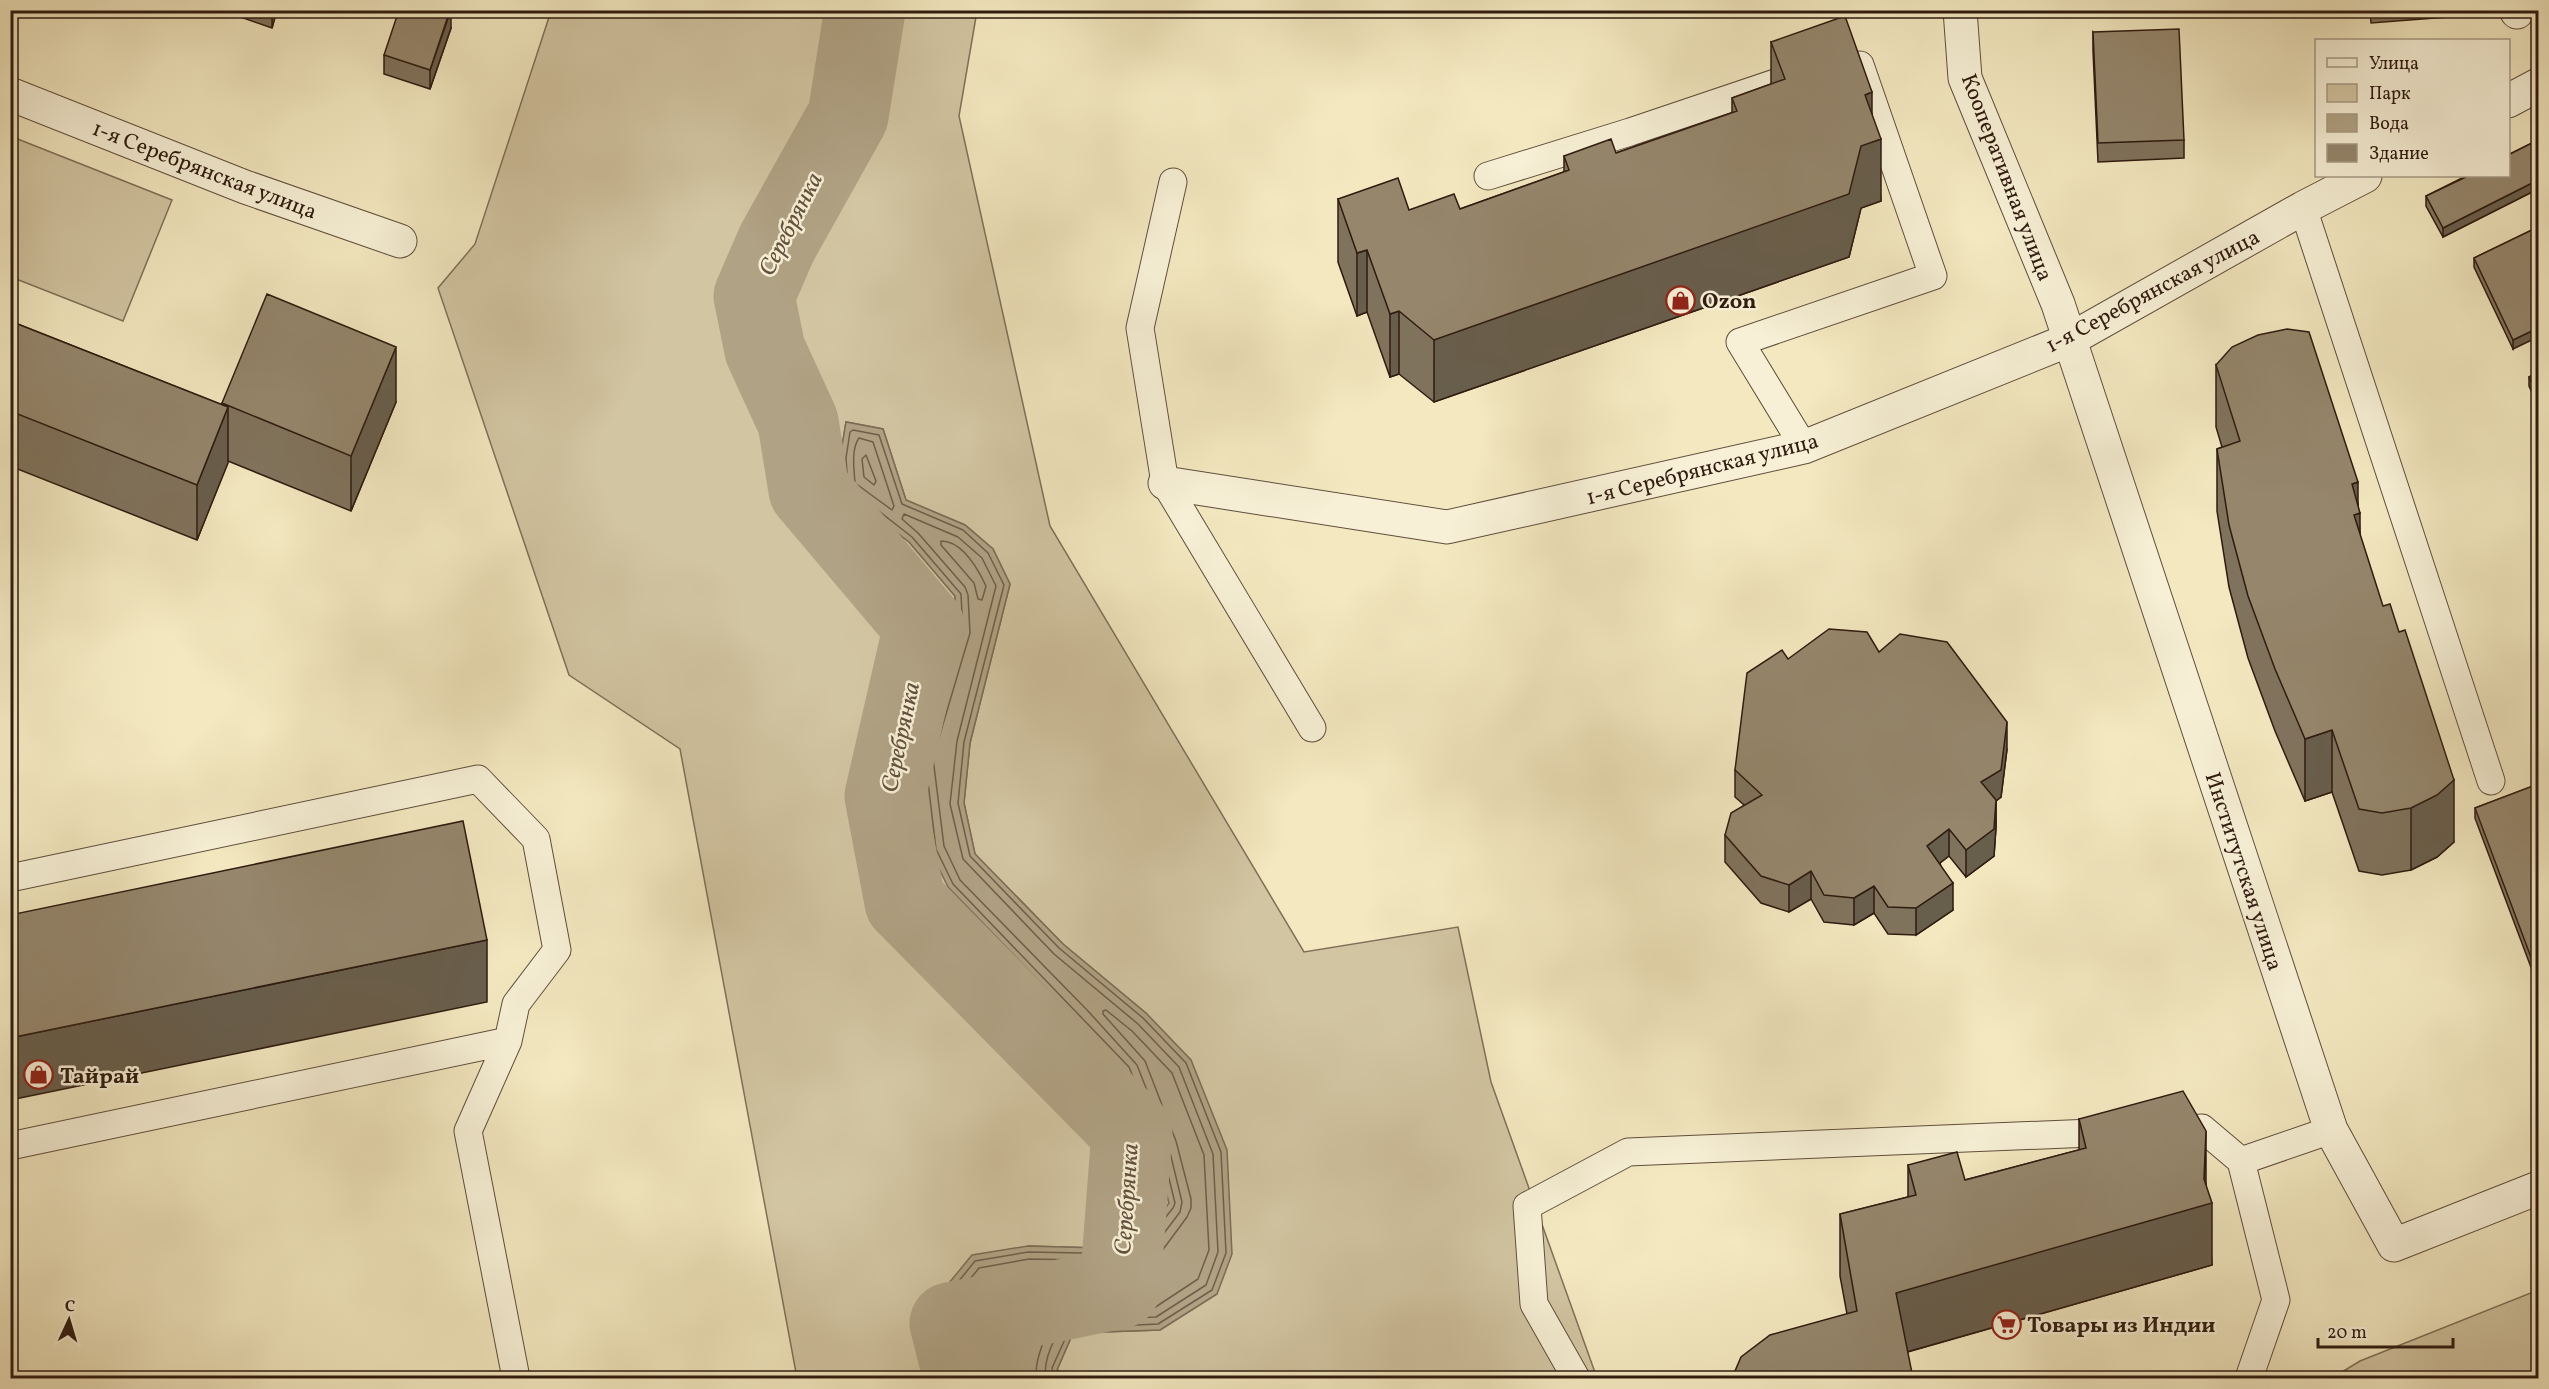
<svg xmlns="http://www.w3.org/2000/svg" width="2549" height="1389" viewBox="0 0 2549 1389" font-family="Vollkorn,serif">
<rect width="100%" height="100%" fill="#f3e8c0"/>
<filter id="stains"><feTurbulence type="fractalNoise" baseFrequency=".00333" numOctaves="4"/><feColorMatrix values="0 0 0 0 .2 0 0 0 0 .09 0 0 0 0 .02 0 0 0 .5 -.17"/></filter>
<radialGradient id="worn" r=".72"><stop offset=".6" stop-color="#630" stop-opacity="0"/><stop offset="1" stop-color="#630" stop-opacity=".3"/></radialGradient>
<!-- green -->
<path fill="#d2c5a2" stroke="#807059" stroke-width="1.5" d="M 551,11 L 977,11 L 959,116 L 1050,526 L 1304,952 L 1458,927 L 1491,1082 L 1597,1378 L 1071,1378 L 1057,1370 L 1073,1333 L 1160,1330 L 1217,1294 L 1147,1014 L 1063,944 L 975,854 L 964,803 L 970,743 L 1010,584 L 993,549 L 965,525 L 906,500 L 883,429 L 846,422 L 840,458 L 842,490 L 909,542 L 955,596 L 957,631 L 919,756 L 930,851 L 1125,1070 L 1155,1148 L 1169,1204 L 1135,1249 L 1028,1246 L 952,1368 L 963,1378 L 797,1378 L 680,749 L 569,675 L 438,288 L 475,244 Z
M 10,136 L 172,200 L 123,321 L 11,277 Z
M 2538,1290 L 2538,1378 L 2332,1378 L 2360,1361 Z"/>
<!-- water -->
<path fill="#b0a284" stroke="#7c6c56" stroke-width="1.5" d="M 846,422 L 883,429 L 906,500 L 965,525 L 993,549 L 1010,584 L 970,743 L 964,803 L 975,854 L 1063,944 L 1147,1014 L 1191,1060 L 1227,1150 L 1232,1254 L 1217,1294 L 1160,1330 L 1073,1333 L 1057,1370 L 1071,1378 L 963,1378 L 952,1368 L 935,1300 L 972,1255 L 1028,1246 L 1135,1249 L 1169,1203 L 1155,1148 L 1125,1070 L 948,887 L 930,850 L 919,756 L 957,631 L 955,596 L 909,542 L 842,490 L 840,458 Z"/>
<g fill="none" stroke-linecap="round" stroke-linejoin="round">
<!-- shore -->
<path stroke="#705e4a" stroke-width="1.5" d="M 859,438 L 873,442 L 894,506 L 892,510 L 855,483 C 854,469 851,449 859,438 Z
M 866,455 L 876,481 L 874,485 L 864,477 L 862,459 Z
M 941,541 C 963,541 978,569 986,586 L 982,600 L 978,599 L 974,583 L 941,545 Z
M 967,1378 L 966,1373 L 957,1364 L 942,1302 L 975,1261 L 1028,1252 L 1136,1254 L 1173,1208 L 1175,1203 L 1161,1146 L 1129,1067 L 953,884 L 936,849 L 925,757 L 963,633 L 961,594 L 912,537 L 848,487 L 846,458 L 850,432 L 853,430 L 879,435 L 902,504 L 963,530 L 988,553 L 1004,585 L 964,742 L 958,803 L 970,856 L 1059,948 L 1143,1018 L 1186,1063 L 1221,1152 L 1226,1253 L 1212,1290 L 1158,1324 L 1070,1328 L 1052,1368 L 1053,1374 L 1059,1378
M 974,1378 L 972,1369 L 964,1360 L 950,1304 L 979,1268 L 1029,1259 L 1139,1261 L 1146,1257 L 1180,1212 L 1182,1202 L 1168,1144 L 1137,1065 L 1088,1011 L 960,880 L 944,846 L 933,758 L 970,633 L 968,595 L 965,587 L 918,533 L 902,519 L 904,514 L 958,537 L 982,558 L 996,586 L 957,741 L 950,804 L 963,859 L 1054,954 L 1138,1024 L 1179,1067 L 1213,1154 L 1218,1252 L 1206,1285 L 1156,1317 L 1073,1320 C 1058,1323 1040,1365 1047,1378
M 983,1378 L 981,1366 L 972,1355 L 960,1307 L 984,1277 L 1030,1268 L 1141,1270 L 1153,1263 L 1187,1217 L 1191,1208 L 1191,1199 L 1176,1141 L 1145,1061 L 1103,1014 L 1103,1011 L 1106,1010 L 1132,1031 L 1172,1073 L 1204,1155 L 1209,1250 L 1198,1279 L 1154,1308 L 1072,1311 C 1065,1312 1060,1314 1055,1320 C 1046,1331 1033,1365 1037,1378"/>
<!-- river -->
<path stroke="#b0a284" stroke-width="81" d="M 865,10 L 848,116 L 777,243 L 754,296 L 765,350 L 798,422 L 809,490 L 924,626 L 885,796 L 905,902 L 1132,1132 L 1120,1288 L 950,1323 L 964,1378"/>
<defs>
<path id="service" d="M 1488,176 L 1630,132 L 1790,78
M 1173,182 L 1140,328 L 1165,483 L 1312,728
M 2303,208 L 2491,781
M 1804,447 L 1740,342 L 1933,276 L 1860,65
M 10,878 L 478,779 L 536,839 L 557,950 L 516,1004 L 508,1041 L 468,1131 L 516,1378
M 2171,1130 L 2202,1128 L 2241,1161 L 2276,1300 L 2249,1378
M 10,1146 L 508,1041
M 2241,1161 L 2331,1130
M 1576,1378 L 1534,1304 L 1527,1206 L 1628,1152 L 2115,1132"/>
<path id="minor" d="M 1960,10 L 1965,78 L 2058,304 L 2331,1130 L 2394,1245 L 2538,1188
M 2517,10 L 2517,12
M 10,94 L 245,187 L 400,241
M 2508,101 L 2538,85
M 1165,483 L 1447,527 L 1804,447 L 2069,340 L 2303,208 L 2365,176"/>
</defs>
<!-- service casing -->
<use href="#service" stroke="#604e3c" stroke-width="29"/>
<!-- minor casing -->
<use href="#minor" stroke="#604e3c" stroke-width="35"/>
<!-- service -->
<use href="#service" stroke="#f7f0d6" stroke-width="27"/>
<!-- minor -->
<use href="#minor" stroke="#f7f0d6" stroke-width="33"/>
</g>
<!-- wall -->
<path fill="#80735d" stroke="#2f1b10" stroke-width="1.5" d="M 226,10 L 277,10 L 272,28 L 226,12 Z
M 2370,10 L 2448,10 L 2448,17 L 2371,23 Z
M 451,28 L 430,89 L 384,74 L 384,55 Z
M 2093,32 L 2184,140 L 2184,158 L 2098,162 L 2093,51 Z
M 1771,42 L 1872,114 L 1881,201 L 1861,208 L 1849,257 L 1434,402 L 1399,374 L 1390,377 L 1367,312 L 1357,316 L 1338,262 L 1338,199 L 1409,210 L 1460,209 L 1564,172 L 1564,156 L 1616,153 L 1732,113 L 1732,98 L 1771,84 Z
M 2538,140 L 2538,189 L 2443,237 L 2426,206 L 2426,196 Z
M 2538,227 L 2513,349 L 2474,267 L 2474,258 Z
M 10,321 L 222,405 L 222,403 L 396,402 L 351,511 L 228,461 L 197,540 L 10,466 Z
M 2216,365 L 2358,503 L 2360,536 L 2454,842 L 2437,857 L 2411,870 L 2382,875 L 2359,871 L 2332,792 L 2305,801 L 2275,731 L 2248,658 L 2229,587 L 2217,511 L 2217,449 L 2222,447 L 2216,427 Z
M 2538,372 L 2538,406 L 2529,386 L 2529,377 Z
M 1879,652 L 2007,749 L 2001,797 L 1996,801 L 1996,827 L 1994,856 L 1966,877 L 1949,856 L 1940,863 L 1953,910 L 1916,935 L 1888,934 L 1874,913 L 1854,925 L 1824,922 L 1811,899 L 1789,912 L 1761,903 L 1725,862 L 1725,835 L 1744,805 L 1735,797 L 1735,770 L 1788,659 Z
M 2538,784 L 2538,986 L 2475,818 L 2475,808 Z
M 2079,1119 L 2206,1184 L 2212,1265 L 1908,1352 L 1847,1314 L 1840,1276 L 1840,1214 L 1908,1197 L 1908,1165 L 1965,1180 L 2079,1150 Z"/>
<!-- shaded-wall -->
<path fill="#685e4c" stroke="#2f1b10" stroke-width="1.5" d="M 272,10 L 277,10 L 272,28 Z
M 451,10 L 451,28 L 430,89 L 430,70 Z
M 1872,92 L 1872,142 L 1881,139 L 1881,201 L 1861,208 L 1849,257 L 1434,402 L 1434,340 L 1861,146 L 1865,95 Z
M 2538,180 L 2538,189 L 2443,237 L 2443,228 Z
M 1367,250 L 1367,312 L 1357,316 L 1357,253 Z
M 1399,311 L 1399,374 L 1390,377 L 1390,314 Z
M 2538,328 L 2538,337 L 2513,349 L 2513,340 Z
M 396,347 L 396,402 L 351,511 L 351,456 Z
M 228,407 L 228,463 L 197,540 L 197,485 Z
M 2358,482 L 2358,514 L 2360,513 L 2360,575 L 2354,577 L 2352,484 Z
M 2007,722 L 2007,749 L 2001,797 L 1996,801 L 1996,827 L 1994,856 L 1966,877 L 1966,850 L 1981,782 Z
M 2332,730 L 2332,792 L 2305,801 L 2305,739 Z
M 2454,780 L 2454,842 L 2437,857 L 2411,870 L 2411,808 Z
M 1949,829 L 1949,856 L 1927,873 L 1927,846 Z
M 1811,871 L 1811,899 L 1789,912 L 1789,885 Z
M 1953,883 L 1953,910 L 1916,935 L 1916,908 Z
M 1874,886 L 1874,913 L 1854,925 L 1854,898 Z
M 487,940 L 487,1002 L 10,1100 L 10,1038 Z
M 2206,1131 L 2206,1193 L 2212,1203 L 2212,1265 L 1896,1355 L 1896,1293 L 2204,1179 Z"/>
<!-- building -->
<path fill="#95866c" stroke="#2f1b10" stroke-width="1.5" d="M 399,10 L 450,10 L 430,70 L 384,55 Z
M 1845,16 L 1872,92 L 1865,95 L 1881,139 L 1861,146 L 1849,194 L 1434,340 L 1399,311 L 1390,314 L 1367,250 L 1357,253 L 1338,199 L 1398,178 L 1409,210 L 1454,194 L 1460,209 L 1569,170 L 1564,156 L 1611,139 L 1616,153 L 1737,111 L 1732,98 L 1785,79 L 1771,42 Z
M 2179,29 L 2184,140 L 2098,143 L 2093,32 Z
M 2538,140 L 2538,180 L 2443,228 L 2426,196 L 2468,176 L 2508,176 L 2508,155 Z
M 2538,227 L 2538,328 L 2513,340 L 2474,258 Z
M 267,294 L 396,347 L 351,456 L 222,403 Z
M 10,321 L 228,407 L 197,485 L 10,411 Z
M 2287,329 L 2309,332 L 2358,482 L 2352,484 L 2360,513 L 2354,515 L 2383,606 L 2390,604 L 2399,632 L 2405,630 L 2454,780 L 2437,795 L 2411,808 L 2382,813 L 2359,809 L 2332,730 L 2305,739 L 2275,669 L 2248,596 L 2229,525 L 2217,449 L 2240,441 L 2216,365 L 2232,347 L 2258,335 Z
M 2538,372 L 2538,396 L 2529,377 Z
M 1829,629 L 1867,632 L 1879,652 L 1900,634 L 1947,642 L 2007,722 L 2001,770 L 1981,782 L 1996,800 L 1994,829 L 1966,850 L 1949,829 L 1927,846 L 1953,883 L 1916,908 L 1888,907 L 1874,886 L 1854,898 L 1824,895 L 1811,871 L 1789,885 L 1761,876 L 1725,835 L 1731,813 L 1762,795 L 1735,770 L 1747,673 L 1782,650 L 1788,659 Z
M 2538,784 L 2538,976 L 2475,808 Z
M 463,821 L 487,940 L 10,1038 L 10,915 Z
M 2183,1091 L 2206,1131 L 2204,1179 L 2212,1203 L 1896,1293 L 1913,1378 L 1732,1378 L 1741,1357 L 1770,1335 L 1857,1311 L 1840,1214 L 1916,1195 L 1908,1165 L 1957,1152 L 1965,1180 L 2086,1148 L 2079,1119 Z"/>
<!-- icons -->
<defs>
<symbol id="shop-ring" viewBox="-11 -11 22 22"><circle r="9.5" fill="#f7f0d6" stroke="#8f2418" stroke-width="1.5"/><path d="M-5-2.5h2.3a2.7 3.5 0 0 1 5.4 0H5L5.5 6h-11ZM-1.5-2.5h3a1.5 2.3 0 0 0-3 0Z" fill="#8f2418"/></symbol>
<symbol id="supermarket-ring" viewBox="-11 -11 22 22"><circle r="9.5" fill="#f7f0d6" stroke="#8f2418" stroke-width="1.5"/><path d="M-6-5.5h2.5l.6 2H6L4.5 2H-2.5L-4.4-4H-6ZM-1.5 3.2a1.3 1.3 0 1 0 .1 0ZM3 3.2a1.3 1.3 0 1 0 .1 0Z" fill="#8f2418"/></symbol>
</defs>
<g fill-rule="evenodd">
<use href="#shop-ring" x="1664" y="284" width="33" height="33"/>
<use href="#shop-ring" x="22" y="1058" width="33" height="33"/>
<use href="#supermarket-ring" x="1990" y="1308" width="33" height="33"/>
</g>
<g text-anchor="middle" stroke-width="5" stroke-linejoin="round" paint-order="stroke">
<!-- street labels -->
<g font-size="22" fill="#2f1b10" stroke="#f7f0d6">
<text transform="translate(205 169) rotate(21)" y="8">1-я Серебрянская улица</text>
<text transform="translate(2008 177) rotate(69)" y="8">Кооперативная улица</text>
<text transform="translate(2152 290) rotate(-28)" y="8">1-я Серебрянская улица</text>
<text transform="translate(1702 468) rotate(-14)" y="8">1-я Серебрянская улица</text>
<text transform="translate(2245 871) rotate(72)" y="8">Институтская улица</text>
</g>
<!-- poi labels -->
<g font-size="22" font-weight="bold" fill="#2f1b10" stroke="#f7f0d6" text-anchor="start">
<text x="1702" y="308">Ozon</text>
<text x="60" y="1083">Тайрай</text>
<text x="2027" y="1332">Товары из Индии</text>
</g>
<!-- water labels -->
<g font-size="24" font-style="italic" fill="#63513e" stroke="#f7f0d6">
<text transform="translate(790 224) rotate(-63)" y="8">Серебрянка</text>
<text transform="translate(900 737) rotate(-78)" y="8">Серебрянка</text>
<text transform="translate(1126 1199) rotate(-86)" y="8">Серебрянка</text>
</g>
</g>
<!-- margin -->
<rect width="2549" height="1389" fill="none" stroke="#f3e8c0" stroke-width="36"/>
<rect x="12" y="12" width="2525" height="1365" fill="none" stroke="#2f1b10" stroke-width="3"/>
<rect x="18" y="18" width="2513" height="1353" fill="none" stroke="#2f1b10" stroke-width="1.5"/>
<!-- legend -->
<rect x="2315" y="39" width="195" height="138" fill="#f7f0d6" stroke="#a79b87" stroke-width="1.5"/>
<rect x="2327" y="58" width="30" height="9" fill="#f7f0d6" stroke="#a79b87" stroke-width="1.5"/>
<text x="2369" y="69" font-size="18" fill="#2f1b10">Улица</text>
<rect x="2327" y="84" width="30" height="18" fill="#d2c5a2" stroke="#a79b87" stroke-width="1.5"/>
<text x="2369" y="99" font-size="18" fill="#2f1b10">Парк</text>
<rect x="2327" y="114" width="30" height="18" fill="#b0a284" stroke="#a79b87" stroke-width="1.5"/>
<text x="2369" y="129" font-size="18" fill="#2f1b10">Вода</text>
<rect x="2327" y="144" width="30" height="18" fill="#95866c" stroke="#a79b87" stroke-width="1.5"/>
<text x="2369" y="159" font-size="18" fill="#2f1b10">Здание</text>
<!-- north arrow -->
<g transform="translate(69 1320) rotate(4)" stroke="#f7f0d6" stroke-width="4.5" paint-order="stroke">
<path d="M0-4.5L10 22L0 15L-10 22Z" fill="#2f1b10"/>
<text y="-9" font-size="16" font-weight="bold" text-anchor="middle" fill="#2f1b10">С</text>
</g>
<!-- scale -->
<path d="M2318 1338v9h135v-9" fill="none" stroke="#2f1b10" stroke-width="3"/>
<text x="2327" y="1338" font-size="18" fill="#2f1b10" stroke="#f7f0d6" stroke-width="4.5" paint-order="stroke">20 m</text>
<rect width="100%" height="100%" filter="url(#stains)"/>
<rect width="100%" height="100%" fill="url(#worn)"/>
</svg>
